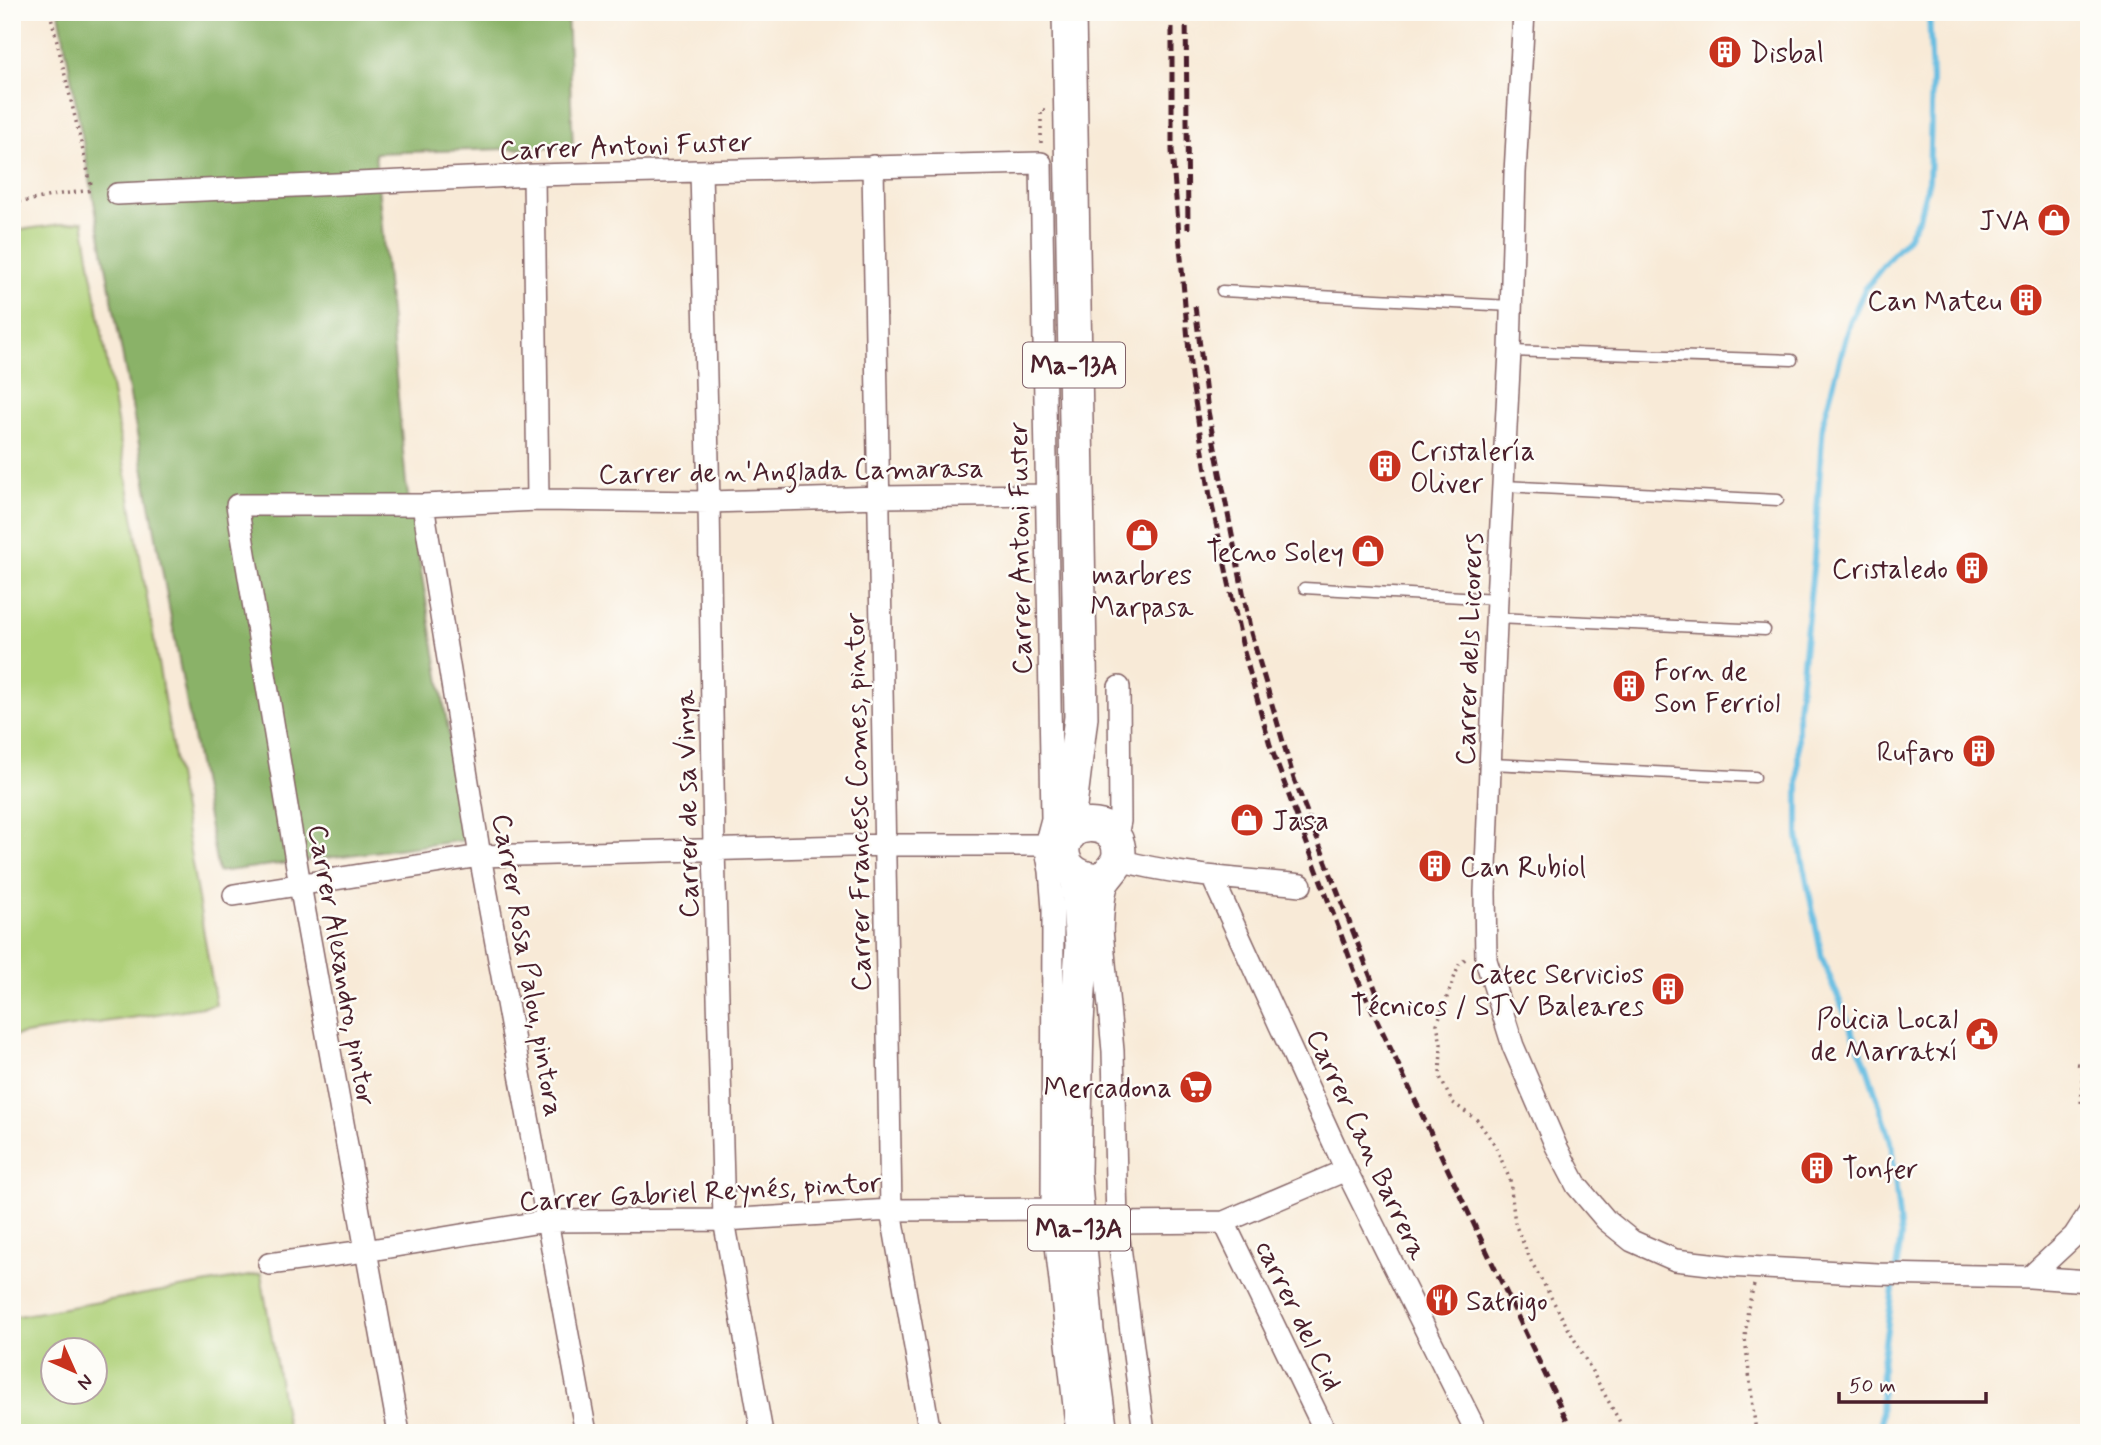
<svg xmlns="http://www.w3.org/2000/svg" width="2101" height="1445" viewBox="0 0 2101 1445" font-family="Mynerve,sans-serif">
<rect width="100%" height="100%" fill="#fdfcf7"/>
<filter id="ink" filterUnits="userSpaceOnUse"><feTurbulence type="fractalNoise" baseFrequency=".0143" numOctaves="2"/><feDisplacementMap in="SourceGraphic" scale="14" xChannelSelector="R" yChannelSelector="G"/><feConvolveMatrix kernelMatrix="1 2 1 2 8 2 1 2 1" color-interpolation-filters="sRGB"/></filter>
<filter id="wash" filterUnits="userSpaceOnUse"><feTurbulence type="fractalNoise" baseFrequency=".00686" numOctaves="4" result="noise"/><feDisplacementMap in="SourceGraphic" scale="28" xChannelSelector="R" yChannelSelector="G"/><feGaussianBlur stdDeviation="1.57" result="paint"/><feColorMatrix in="noise" values="0 0 0 0 0 0 0 0 0 0 0 0 0 0 0 0 0 1.4 0 .05"/><feComposite in="paint" operator="in"/></filter>
<g filter="url(#wash)">
<rect width="100%" height="100%" fill="#f8ead7"/>
<!-- green -->
<path fill="#aed078" stroke="#7c7852" stroke-width="2" fill-rule="evenodd" d="M 83,221 L 216,1005 L 12,1036 L 12,231 Z
M 261,1274 L 288,1433 L 12,1433 L 12,1317 ZM 52,1350 L 94,1350 L 94,1392 L 52,1392 Z"/>
<!-- forest -->
<path fill="#8ab268" stroke="#6a684a" stroke-width="2" d="M 59,12 L 567,12 L 573,147 L 375,153 L 406,483 L 467,840 L 218,872 Z"/>
<g fill="none" stroke-linecap="round" stroke-linejoin="round">
<!-- stream -->
<path stroke="#64bce1" stroke-width="6" d="M 1881,1433 L 1882,1362 L 1901,1237 L 1891,1141 L 1867,1067 L 1822,958 L 1798,836 L 1798,711 L 1814,559 L 1823,422 L 1850,322 L 1865,289 L 1890,257 L 1907,239 L 1919,217 L 1929,180 L 1932,79 L 1929,12"/>
</g>
</g>
<g filter="url(#ink)">
<g fill="none" stroke-linecap="round" stroke-linejoin="round">
<defs>
<path id="lane" d="M 1222,291 L 1511,306
M 1510,351 L 1792,360
M 1503,486 L 1778,500
M 1304,588 L 1497,599
M 1497,618 L 1765,630
M 1491,764 L 1755,777"/>
<path id="street" d="M 1524,12 L 1515,173 L 1510,351 L 1497,599 L 1485,892 L 1486,960 L 1513,1046 L 1556,1146 L 1577,1186 L 1606,1220 L 1632,1241 L 1675,1260 L 1727,1266 L 1878,1274 L 2030,1277 L 2089,1281
M 873,166 L 891,1210 L 930,1433
M 701,171 L 709,502 L 714,849 L 724,1220 L 762,1433
M 534,175 L 538,500
M 117,194 L 534,175 L 1041,163 L 1052,819 L 1045,845 L 1050,871 L 1053,909 L 1052,1209 L 1077,1433
M 423,505 L 480,856 L 586,1433
M 1116,840 L 1120,821 L 1119,687
M 1119,860 C 1178,876 1240,879 1301,885
M 1212,877 L 1346,1170 L 1477,1433
M 234,895 L 480,856 L 885,845 L 1045,845
M 1101,919 L 1113,1051 L 1117,1223 L 1144,1433
M 1224,1222 L 1326,1433
M 1117,1223 L 1224,1222 L 1346,1170
M 269,1264 L 365,1251 L 546,1221 L 724,1220 L 891,1210 L 1052,1209
M 2030,1277 L 2074,1236 L 2089,1213
M 399,1433 L 300,885 L 237,505 L 423,505 L 538,500 L 709,502 L 880,497 L 1046,495"/>
<path id="primary" d="M 1069,12 L 1081,717 L 1070,806 L 1070,834
M 1077,875 L 1082,945 L 1077,1022 L 1074,1172 L 1087,1331 L 1101,1433
M 1096,931 C 1097,918 1097,888 1105,878 C 1113,867 1122,861 1118,845 C 1112,818 1066,819 1063,848 C 1061,872 1085,881 1104,879"/>
</defs>
<!-- lane casing -->
<use href="#lane" stroke="#876667" stroke-width="13"/>
<!-- street casing -->
<use href="#street" stroke="#876667" stroke-width="24"/>
<!-- primary casing -->
<use href="#primary" stroke="#876667" stroke-width="36"/>
<!-- path -->
<path stroke="#876667" stroke-width="3.5" stroke-dasharray="2 5" stroke-linecap="butt" d="M 50,12 L 92,189
M 1041,143 L 1041,110 L 1046,110
M 12,204 L 61,194 L 94,190
M 1465,959 L 1459,965 L 1437,1024 L 1441,1044 L 1440,1077 L 1452,1102 L 1477,1120 L 1495,1145 L 1510,1180 L 1515,1224 L 1531,1261 L 1626,1433
M 2077,1064 L 2083,1065 L 2081,1105 L 2089,1105
M 2083,1065 L 2084,1055 L 2089,1056
M 1754,1285 L 1748,1308 L 1745,1338 L 1756,1433"/>
<!-- lane -->
<use href="#lane" stroke="#fff" stroke-width="10"/>
<!-- street -->
<use href="#street" stroke="#fff" stroke-width="21"/>
<!-- primary -->
<use href="#primary" stroke="#fff" stroke-width="33"/>
<!-- rail -->
<path stroke="#4a1f2b" stroke-width="5" stroke-dasharray="10 5" stroke-linecap="butt" d="M 1172,12 L 1172,151 L 1191,376 L 1210,496 L 1243,648 L 1270,745 L 1358,980 L 1573,1433
M 1186,12 L 1188,229
M 1195,306 L 1208,411 L 1251,633 L 1294,779 L 1383,1009"/>
</g>
</g>
<!-- icons -->
<defs>
<symbol id="building-disc" viewBox="-11 -11 22 22"><circle r="9.5" fill="#c8321e" stroke="#fdfcf7"/><path d="M-4-6H4V6H1V3H-1V6H-4ZM-2.5-4.3h1.7v1.8h-1.7ZM.8-4.3h1.7v1.8H.8ZM-2.5-1h1.7V.8h-1.7ZM.8-1h1.7V.8H.8Z" fill="#fff"/></symbol>
<symbol id="shop-disc" viewBox="-11 -11 22 22"><circle r="9.5" fill="#c8321e" stroke="#fdfcf7"/><path d="M-5-2.5h2.3a2.7 3.5 0 0 1 5.4 0H5L5.5 6h-11ZM-1.5-2.5h3a1.5 2.3 0 0 0-3 0Z" fill="#fff"/></symbol>
<symbol id="civic-disc" viewBox="-11 -11 22 22"><circle r="9.5" fill="#c8321e" stroke="#fdfcf7"/><path d="M-.6-6.5H3V-4.5H.6V-3L4-1V1h2V6H-6V1h2V-1L-.6-3ZM-1.2 2.5V6h2.4V2.5Z" fill="#fff"/></symbol>
<symbol id="supermarket-disc" viewBox="-11 -11 22 22"><circle r="9.5" fill="#c8321e" stroke="#fdfcf7"/><path d="M-6-5.5h2.5l.6 2H6L4.5 2H-2.5L-4.4-4H-6ZM-1.5 3.2a1.3 1.3 0 1 0 .1 0ZM3 3.2a1.3 1.3 0 1 0 .1 0Z" fill="#fff"/></symbol>
<symbol id="restaurant-disc" viewBox="-11 -11 22 22"><circle r="9.5" fill="#c8321e" stroke="#fdfcf7"/><path d="M-5-6h1v4h1v-4h1v4h1v-4h1v5L-1.5 .5V6h-2V.5L-5-1ZM5-6V6H3V1.5H1.5Q1.5-4 5-6Z" fill="#fff"/></symbol>
</defs>
<g fill-rule="evenodd">
<use href="#building-disc" x="1706" y="33" width="38" height="38"/>
<use href="#shop-disc" x="2035" y="201" width="38" height="38"/>
<use href="#building-disc" x="2007" y="281" width="38" height="38"/>
<use href="#building-disc" x="1366" y="447" width="38" height="38"/>
<use href="#shop-disc" x="1123" y="516" width="38" height="38"/>
<use href="#shop-disc" x="1349" y="532" width="38" height="38"/>
<use href="#building-disc" x="1953" y="549" width="38" height="38"/>
<use href="#building-disc" x="1610" y="667" width="38" height="38"/>
<use href="#building-disc" x="1960" y="732" width="38" height="38"/>
<use href="#shop-disc" x="1228" y="801" width="38" height="38"/>
<use href="#building-disc" x="1416" y="847" width="38" height="38"/>
<use href="#building-disc" x="1649" y="970" width="38" height="38"/>
<use href="#civic-disc" x="1963" y="1015" width="38" height="38"/>
<use href="#supermarket-disc" x="1177" y="1068" width="38" height="38"/>
<use href="#building-disc" x="1798" y="1149" width="38" height="38"/>
<use href="#restaurant-disc" x="1423" y="1281" width="38" height="38"/>
</g>
<g text-anchor="middle" stroke-width="5" stroke-linejoin="round" paint-order="stroke">
<!-- shield labels -->
<g fill="#fdfcf7" stroke="#806168" stroke-width="2">
<rect x="1023" y="342.5" width="102" height="45" rx="5"/>
<rect x="1028" y="1205.5" width="102" height="45" rx="5"/>
</g>
<g font-size="26" font-weight="bold" fill="#4a1f2b">
<text x="1074" y="374">Ma-13A</text>
<text x="1079" y="1237">Ma-13A</text>
</g>
<!-- poi labels -->
<g font-size="28" fill="#4a1f2b" stroke="#fdfcf7" text-anchor="end">
<text x="1750" y="62" text-anchor="start">Disbal</text>
<text x="2030" y="230">JVA</text>
<text x="2002" y="310">Can Mateu</text>
<text x="1410" y="460" text-anchor="start">Cristalería<tspan x="1410" dy="32">Oliver</tspan></text>
<text x="1344" y="561">Tecno Soley</text>
<text x="1948" y="578">Cristaledo</text>
<text x="1142" y="584" text-anchor="middle">marbres<tspan x="1142" dy="32">Marpasa</tspan></text>
<text x="1654" y="680" text-anchor="start">Forn de<tspan x="1654" dy="32">Son Ferriol</tspan></text>
<text x="1954" y="761">Rufaro</text>
<text x="1272" y="830" text-anchor="start">Jasa</text>
<text x="1460" y="876" text-anchor="start">Can Rubiol</text>
<text x="1644" y="983">Catec Servicios<tspan x="1644" dy="32">Técnicos / STV Baleares</tspan></text>
<text x="1958" y="1028">Policia Local<tspan x="1958" dy="32">de Marratxí</tspan></text>
<text x="1172" y="1097">Mercadona</text>
<text x="1842" y="1178" text-anchor="start">Tonfer</text>
<text x="1466" y="1310" text-anchor="start">Satrigo</text>
</g>
<!-- street labels -->
<g font-size="28" fill="#4a1f2b" stroke="#fdfcf7">
<text transform="translate(626 145) rotate(-2)" y="10">Carrer Antoni Fuster</text>
<text transform="translate(791 470) rotate(-1)" y="10">Carrer de n'Anglada Camarasa</text>
<text transform="translate(1019 548) rotate(-91)" y="10">Carrer Antoni Fuster</text>
<text transform="translate(1468 649) rotate(-88)" y="10">Carrer dels Licorers</text>
<text transform="translate(857 802) rotate(-91)" y="10">Carrer Francesc Comes, pintor</text>
<text transform="translate(686 804) rotate(-91)" y="10">Carrer de sa Vinya</text>
<text transform="translate(343 965) rotate(80)" y="10">Carrer Alexandro, pintor</text>
<text transform="translate(529 965) rotate(80)" y="10">Carrer Rosa Palou, pintora</text>
<text transform="translate(1368 1144) rotate(65)" y="10">Carrer Can Barrera</text>
<text transform="translate(700 1191) rotate(-3)" y="10">Carrer Gabriel Reynés, pintor</text>
<text transform="translate(1300 1315) rotate(64)" y="10">carrer del Cid</text>
</g>
</g>
<!-- margin -->
<rect width="2101" height="1445" fill="none" stroke="#fdfcf7" stroke-width="42"/>
<!-- north arrow -->
<g transform="translate(74 1371) rotate(135)"><circle r="33" fill="#fdfcf7" stroke="#b5a4a5" stroke-width="2"/>
<path d="M0-5L12 26L0 18L-12 26Z" fill="#c8321e"/>
<text y="-10" font-size="19" font-weight="bold" text-anchor="middle" fill="#4a1f2b">N</text>
</g>
<!-- scale -->
<path d="M1839 1392v10h147v-10" fill="none" stroke="#4a1f2b" stroke-width="3.5"/>
<text x="1849" y="1392" font-size="21" fill="#4a1f2b" stroke="#fdfcf7" stroke-width="5" paint-order="stroke">50 m</text>
</svg>
